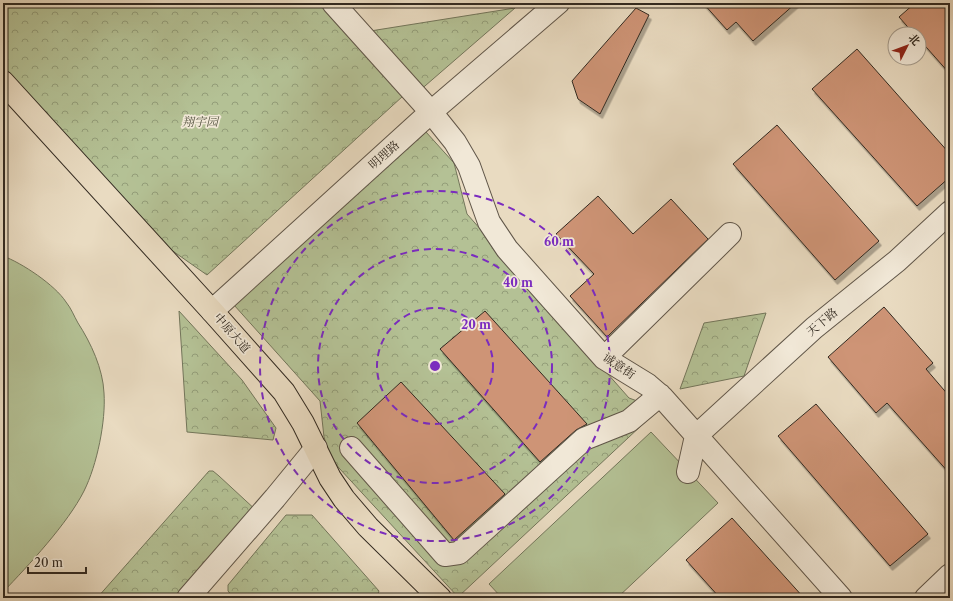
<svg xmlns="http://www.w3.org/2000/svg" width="953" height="601" viewBox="0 0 953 601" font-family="'Libre Caslon Text','Noto Serif SC',serif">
<defs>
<pattern id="forest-crowns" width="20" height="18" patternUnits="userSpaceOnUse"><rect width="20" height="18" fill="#b4c195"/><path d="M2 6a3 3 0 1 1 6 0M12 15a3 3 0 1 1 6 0" fill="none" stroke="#939d79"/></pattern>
<filter id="shadow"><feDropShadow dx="2.5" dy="4.5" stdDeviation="0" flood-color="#0004"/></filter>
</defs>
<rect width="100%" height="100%" fill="#e9dbc1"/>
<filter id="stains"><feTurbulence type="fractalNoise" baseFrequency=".005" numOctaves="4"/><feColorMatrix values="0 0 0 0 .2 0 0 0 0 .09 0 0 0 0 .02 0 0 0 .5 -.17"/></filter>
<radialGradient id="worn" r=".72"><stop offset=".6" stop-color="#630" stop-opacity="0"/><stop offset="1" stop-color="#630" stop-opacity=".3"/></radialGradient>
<!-- forest -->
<path fill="url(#forest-crowns)" stroke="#73765b" d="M 3,3 L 319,3 L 403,96 L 207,275 L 130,221 L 3,78 Z
M 515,8 L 418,92 L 364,32 Z
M 426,132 L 454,163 L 467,214 L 629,398 L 659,409 L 458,597 L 339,468 L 330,456 L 324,437 L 320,401 L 234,305 Z
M 179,311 L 242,380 L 276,428 L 273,440 L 187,432 Z
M 766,313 L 744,376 L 680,389 L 704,323 Z
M 209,471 L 213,471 L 219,476 L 258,512 L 184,598 L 97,598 Z
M 286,515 L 312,515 L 379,591 L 376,598 L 234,598 L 228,591 L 228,585 Z"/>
<!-- pitch -->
<path fill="#b4c195" stroke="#73765b" d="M 3,256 C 22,263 55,285 66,302 C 71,308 74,316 78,323 C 91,343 103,369 104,393 C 106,421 97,465 84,491 C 68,523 28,566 3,592 Z
M 651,432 L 718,503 L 617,598 L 502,598 L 489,584 Z"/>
<!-- building -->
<path fill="#ce9476" stroke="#322a21" filter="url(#shadow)" d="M 703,3 L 796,3 L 753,41 L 736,22 L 727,30 Z
M 915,3 L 950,3 L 950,74 L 919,39 L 919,34 L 914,34 L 899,17 Z
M 636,8 L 649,15 L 600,114 L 578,99 L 572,81 Z
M 857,49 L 950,154 L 950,177 L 917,206 L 812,89 Z
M 777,125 L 879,241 L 835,280 L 733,164 Z
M 598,196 L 633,234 L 671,199 L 708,239 L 607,337 L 570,296 L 594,274 L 556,234 Z
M 884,307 L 933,363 L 926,369 L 950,397 L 950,474 L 887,403 L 876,413 L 828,357 Z
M 485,311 L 587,424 L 576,430 L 540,462 L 440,349 Z
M 401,382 L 505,494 L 454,540 L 357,423 Z
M 816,404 L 928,534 L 890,566 L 778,436 Z
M 732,518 L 804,598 L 720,598 L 686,560 Z"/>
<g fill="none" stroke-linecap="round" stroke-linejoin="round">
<defs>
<path id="minor" d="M 333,3 L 431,112 L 455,142 L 469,166 L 489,222 L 507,249 L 604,358 L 648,385 L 662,397 L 841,598
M 212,311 L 431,112 L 558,3
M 604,358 L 730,234
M 351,448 L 445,555 L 459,553 L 584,439 L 629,421 L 660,395
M 688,472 L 696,436 L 814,328 L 897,261 L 950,212
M 188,598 L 275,498 L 316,448
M 926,598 L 950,575"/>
<path id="major" d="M 3,82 L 212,311 L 284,392 L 303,423 L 330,478 L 344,499 L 368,527 L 440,598"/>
</defs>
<!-- minor casing -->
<use href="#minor" stroke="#605649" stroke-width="24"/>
<!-- major casing -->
<use href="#major" stroke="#322a21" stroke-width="24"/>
<!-- minor -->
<use href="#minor" stroke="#f1e8d7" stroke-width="22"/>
<!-- major -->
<use href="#major" stroke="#e9dbc1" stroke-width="22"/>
</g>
<!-- distance rings -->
<g fill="none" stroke="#7b2cbf" stroke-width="2" stroke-dasharray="7 5">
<circle cx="435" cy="366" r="58"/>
<circle cx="435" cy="366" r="117"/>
<circle cx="435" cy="366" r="175"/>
</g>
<g text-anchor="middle" stroke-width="3.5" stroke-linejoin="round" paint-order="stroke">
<!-- park labels -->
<g font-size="12" font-style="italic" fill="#52503e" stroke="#f1e8d7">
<text x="200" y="126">翔宇园</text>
</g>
<!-- street labels -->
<g font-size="12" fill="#322a21" stroke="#f1e8d7">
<text transform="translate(384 155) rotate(-42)" y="4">明理路</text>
<text transform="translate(822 322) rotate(-40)" y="4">天下路</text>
<text transform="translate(232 333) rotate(49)" y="4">中原大道</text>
<text transform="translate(619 366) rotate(34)" y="4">诚意街</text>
</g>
</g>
<circle cx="435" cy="366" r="6" fill="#7b2cbf" stroke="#f1e8d7" stroke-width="2"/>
<g font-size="12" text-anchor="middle" font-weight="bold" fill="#7b2cbf" stroke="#f1e8d7" stroke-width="3.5" stroke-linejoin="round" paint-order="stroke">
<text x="559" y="246">60 m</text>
<text x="518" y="287">40 m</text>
<text x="476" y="329">20 m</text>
</g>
<!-- margin -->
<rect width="953" height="601" fill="none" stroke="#e9dbc1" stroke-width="16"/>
<rect x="4" y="4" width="945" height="593" fill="none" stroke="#322a21" stroke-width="2"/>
<rect x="8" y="8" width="937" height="585" fill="none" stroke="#322a21"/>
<!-- north arrow -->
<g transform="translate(907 46) rotate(48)"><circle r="19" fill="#f1e8d7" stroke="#a59c8e"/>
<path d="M0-3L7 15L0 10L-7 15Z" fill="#8f2418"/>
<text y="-6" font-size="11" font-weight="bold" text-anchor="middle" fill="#322a21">北</text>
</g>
<!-- scale -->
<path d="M28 567v6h58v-6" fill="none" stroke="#322a21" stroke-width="2"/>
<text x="34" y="567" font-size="12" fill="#322a21" stroke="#f1e8d7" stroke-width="3" paint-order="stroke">20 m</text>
<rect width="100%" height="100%" filter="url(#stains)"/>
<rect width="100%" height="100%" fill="url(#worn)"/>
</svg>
